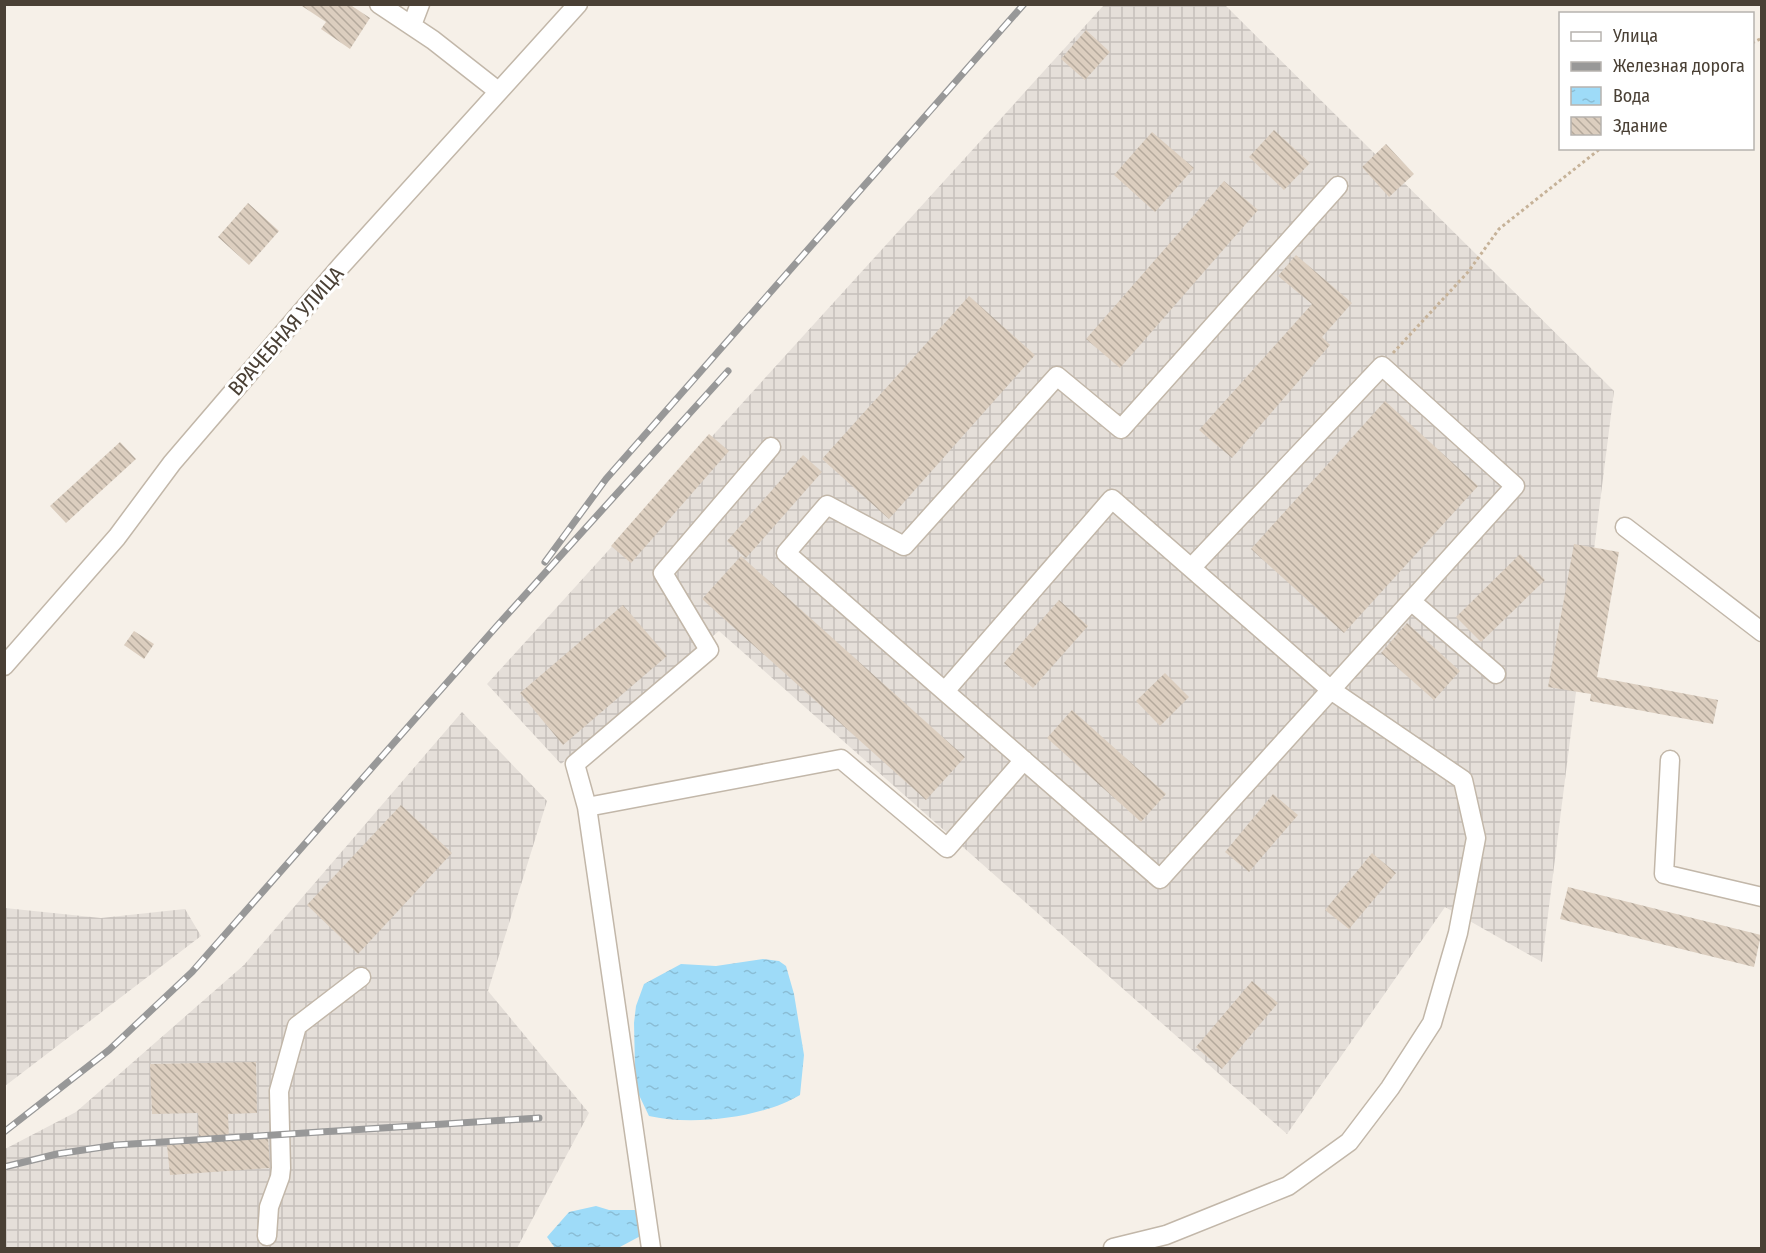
<svg xmlns="http://www.w3.org/2000/svg" width="1766" height="1253" viewBox="0 0 1766 1253" font-family="'Fira Sans Condensed',sans-serif">
<defs>
<pattern id="industrial-grid" width="8" height="8" patternUnits="userSpaceOnUse" patternTransform="scale(1.5)"><rect width="8" height="8" fill="#e5dfd9"/><path d="M0 4h8M4 0v8" fill="none" stroke="#c6c0bb"/></pattern>
<pattern id="water-ripples" width="26" height="14" patternUnits="userSpaceOnUse" patternTransform="scale(1.5)"><rect width="26" height="14" fill="#9edbf8"/><path d="M2 4q2-2 4 0t4 0M15 11q2-2 4 0t4 0" fill="none" stroke="#8abdd5"/></pattern>
<pattern id="building-back-hatch" width="6" height="6" patternUnits="userSpaceOnUse" patternTransform="scale(1.5)"><rect width="6" height="6" fill="#dccebf"/><path d="M-1 5l2 2M0 0l6 6M5-1l2 2" fill="none" stroke="#b4a99c"/></pattern>
</defs>
<rect width="100%" height="100%" fill="#f6f0e8"/>
<!-- industrial -->
<path fill="url(#industrial-grid)" d="M 1104,5 L 1225,5 L 1614,391 L 1542,962 L 1445,907 L 1287,1134 L 719,631 L 561,764 L 487,684 Z
M 462,712 L 547,801 L 488,991 L 589,1113 L 517,1248 L 5,1248 L 5,1149 L 76,1112 L 244,965 Z
M 5,908 L 101,918 L 185,909 L 201,936 L 5,1086 Z"/>
<!-- water -->
<path fill="url(#water-ripples)" d="M 763,959 L 779,961 L 786,966 L 794,994 L 804,1055 L 800,1095 C 762,1118 692,1126 649,1116 L 638,1093 L 635,1068 L 634,1023 L 636,1006 L 644,984 L 681,964 L 716,966 Z
M 596,1206 L 609,1210 L 639,1210 L 648,1232 L 618,1248 L 555,1248 L 547,1237 L 569,1212 Z"/>
<!-- building -->
<path fill="url(#building-back-hatch)" d="M 299,4 L 349,4 L 370,18 L 350,49 L 321,29 L 326,22 Z
M 1086,30 L 1110,52 L 1085,80 L 1061,59 Z
M 1274,130 L 1310,163 L 1284,190 L 1249,157 Z
M 1152,132 L 1194,168 L 1155,212 L 1114,175 Z
M 1386,144 L 1414,174 L 1389,197 L 1362,167 Z
M 1224,181 L 1258,210 L 1120,368 L 1086,339 Z
M 248,203 L 279,231 L 249,265 L 218,237 Z
M 1296,255 L 1352,303 L 1322,337 L 1330,345 L 1232,458 L 1199,430 L 1312,304 L 1278,276 Z
M 969,296 L 1035,355 L 889,519 L 822,459 Z
M 1385,401 L 1478,486 L 1344,633 L 1251,549 Z
M 709,434 L 729,451 L 631,563 L 611,546 Z
M 120,442 L 136,459 L 66,523 L 50,506 Z
M 803,455 L 822,472 L 746,558 L 727,541 Z
M 1574,544 L 1619,552 L 1597,677 L 1718,700 L 1713,724 L 1590,701 L 1591,694 L 1548,687 Z
M 1520,554 L 1545,580 L 1481,642 L 1456,617 Z
M 741,556 L 965,757 L 926,800 L 702,599 Z
M 1059,600 L 1088,626 L 1033,688 L 1004,663 Z
M 623,605 L 667,656 L 563,745 L 520,693 Z
M 1407,623 L 1460,671 L 1434,700 L 1381,653 Z
M 134,631 L 154,644 L 144,659 L 124,645 Z
M 1165,673 L 1189,697 L 1160,726 L 1136,701 Z
M 1072,710 L 1166,794 L 1141,822 L 1047,738 Z
M 1273,794 L 1298,815 L 1249,872 L 1225,852 Z
M 401,805 L 452,853 L 358,954 L 307,905 Z
M 1372,853 L 1396,873 L 1349,929 L 1325,910 Z
M 1568,887 L 1761,935 L 1754,967 L 1560,919 Z
M 1252,981 L 1278,1003 L 1222,1069 L 1196,1047 Z
M 256,1062 L 257,1113 L 228,1114 L 229,1140 L 268,1137 L 270,1168 L 170,1175 L 167,1145 L 199,1143 L 198,1113 L 152,1114 L 150,1064 Z"/>
<g fill="none" stroke-linecap="round" stroke-linejoin="round">
<defs>
<path id="minor" d="M 379,4 L 433,40 L 498,91
M 412,25 L 420,4
M 1625,527 L 1762,632
M 1191,568 L 1382,366 L 1515,486 L 1160,879 L 786,553 L 827,505 L 904,546 L 1057,376 L 1121,429 L 1338,186
M 1411,601 L 1496,674
M 4,666 L 117,537 L 172,463 L 340,267 L 578,4
M 945,691 L 1112,499 L 1331,690 L 1463,780 L 1476,838 L 1458,933 L 1432,1023 L 1390,1088 L 1349,1142 L 1288,1186 L 1166,1235 L 1113,1248
M 1670,760 L 1664,874 L 1762,897
M 587,807 L 575,764 L 709,650 L 663,573 L 771,447
M 267,1236 L 269,1207 L 280,1177 L 281,1168 L 279,1091 L 297,1026 L 361,977
M 651,1248 L 587,807 L 841,759 L 947,848 L 1024,760"/>
</defs>
<!-- minor casing -->
<use href="#minor" stroke="#c2b7a9" stroke-width="21"/>
<!-- path -->
<path stroke="#c6b298" stroke-width="3" stroke-dasharray="3 3" stroke-linecap="butt" d="M 1752,43 L 1762,38
M 1393,353 L 1468,272 L 1499,229 L 1601,148"/>
<!-- minor -->
<use href="#minor" stroke="#fff" stroke-width="18"/>
<defs>
<path id="rail" d="M 545,562 L 606,479 L 1024,4
M 4,1132 L 109,1050 L 192,972 L 496,627 L 728,371
M 4,1167 L 57,1154 L 116,1145 L 539,1118"/>
</defs>
<!-- rail casing -->
<use href="#rail" stroke="#989898" stroke-width="7"/>
<!-- rail -->
<use href="#rail" stroke="#fff" stroke-width="4.5" stroke-dasharray="14" stroke-linecap="butt"/>
</g>
<g text-anchor="middle" stroke-width="6" stroke-linejoin="round" paint-order="stroke">
<!-- street labels -->
<g font-size="21" fill="#4a4035" stroke="#fff">
<text transform="translate(286 331) rotate(-49)" y="7">ВРАЧЕБНАЯ УЛИЦА</text>
</g>
</g>
<!-- border -->
<rect width="1766" height="1253" fill="none" stroke="#4a4035" stroke-width="12"/>
<!-- legend -->
<rect x="1559" y="12" width="195" height="138" fill="#ffffff" stroke="#b7b3ae" stroke-width="1.5"/>
<rect x="1571" y="32" width="30" height="9" fill="#ffffff" stroke="#b7b3ae" stroke-width="1.5"/>
<text x="1613" y="42" font-size="18" fill="#4a4035">Улица</text>
<rect x="1571" y="62" width="30" height="9" fill="#989898" stroke="#b7b3ae" stroke-width="1.5"/>
<text x="1613" y="72" font-size="18" fill="#4a4035">Железная дорога</text>
<rect x="1571" y="87" width="30" height="18" fill="url(#water-ripples)" stroke="#b7b3ae" stroke-width="1.5"/>
<text x="1613" y="102" font-size="18" fill="#4a4035">Вода</text>
<rect x="1571" y="117" width="30" height="18" fill="url(#building-back-hatch)" stroke="#b7b3ae" stroke-width="1.5"/>
<text x="1613" y="132" font-size="18" fill="#4a4035">Здание</text>
</svg>
